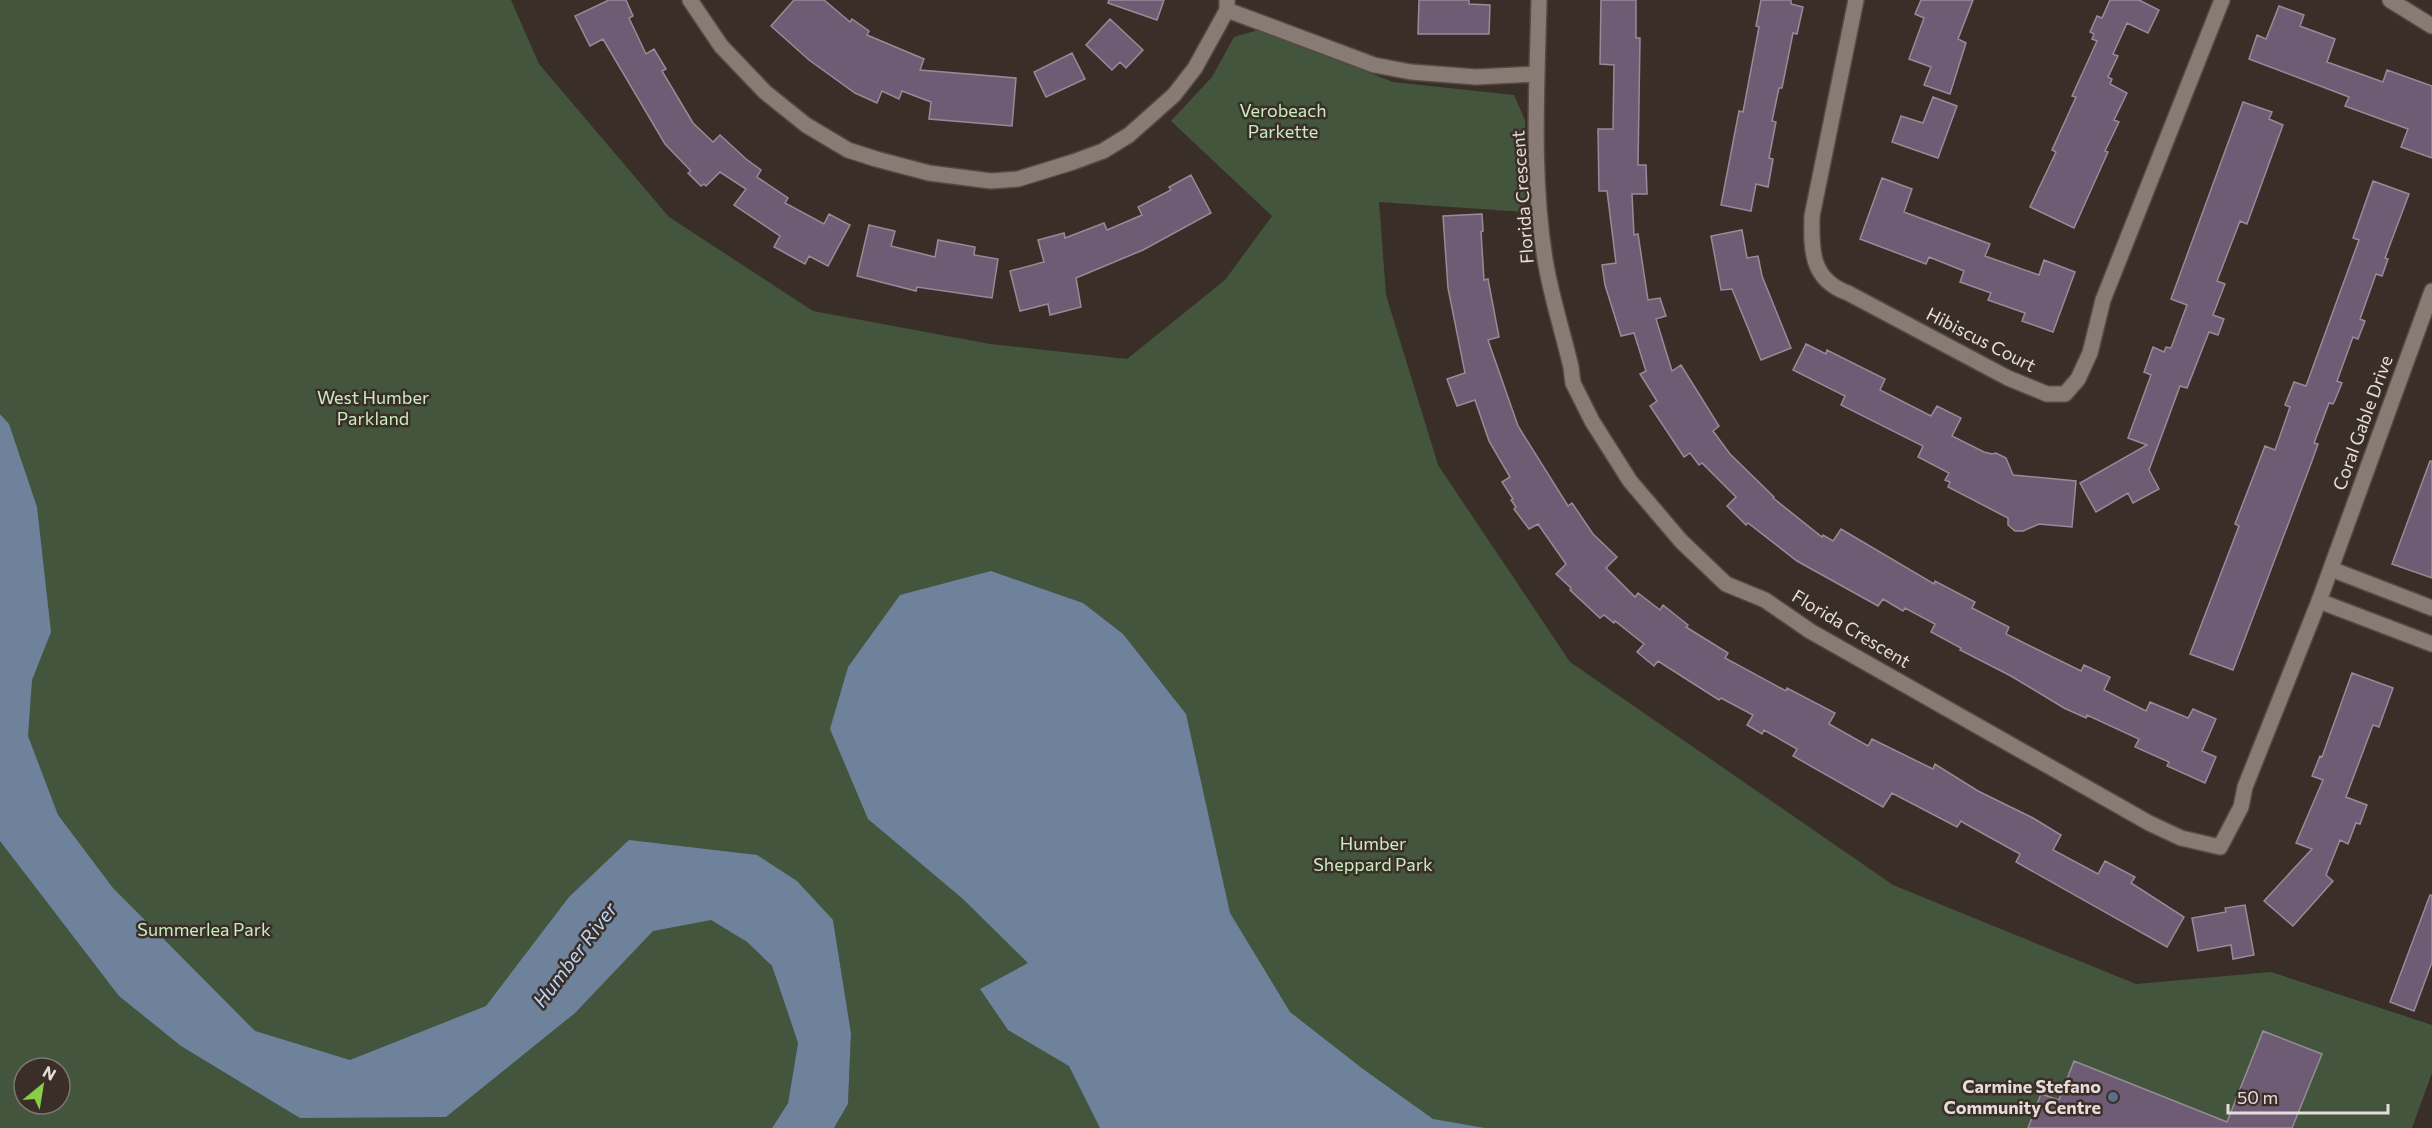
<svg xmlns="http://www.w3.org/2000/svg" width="2432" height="1128" viewBox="0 0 2432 1128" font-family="Commissioner,sans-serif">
<rect width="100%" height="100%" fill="#3a2f28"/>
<!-- green -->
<path fill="#43553d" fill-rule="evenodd" d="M 0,0 L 511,0 L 539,64 L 669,217 L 813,311 L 990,344 L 1127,359 L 1225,280 L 1272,216 L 1171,121 L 1212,77 L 1234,37 L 1258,30 L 1393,82 L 1514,95 L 1525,120 L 1525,212 L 1379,202 L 1386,295 L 1438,465 L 1570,662 L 1893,885 L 2136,984 L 2271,972 L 2432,1025 L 2432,1073 L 2412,1128 L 834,1128 L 848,1104 L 851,1033 L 833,920 L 711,920 L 747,942 L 772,966 L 798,1043 L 788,1103 L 772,1128 L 0,1128 L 0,673 L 9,425 L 0,414 ZM 24,1068 L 60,1068 L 60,1104 L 24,1104 Z"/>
<!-- water -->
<path fill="#6e829b" d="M 0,414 L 9,424 L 37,507 L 51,632 L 32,680 L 28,736 L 58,815 L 113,888 L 255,1031 L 350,1060 L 486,1006 L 569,897 L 629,840 L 757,855 L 797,881 L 833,920 L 851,1033 L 848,1104 L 834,1128 L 772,1128 L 788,1103 L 798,1043 L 772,966 L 747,942 L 711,920 L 653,931 L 575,1013 L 446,1117 L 300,1118 L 181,1046 L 119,996 L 0,841 Z
M 991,571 L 1083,603 L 1123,634 L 1186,714 L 1230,913 L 1290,1012 L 1363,1069 L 1433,1119 L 1485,1128 L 1100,1128 L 1069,1066 L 1008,1030 L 980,989 L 1028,963 L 963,899 L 868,819 L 830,729 L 848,667 L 900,595 Z"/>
<!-- building -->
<path fill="#6e5b74" stroke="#968c98" stroke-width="1.5" d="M 609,0 L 626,0 L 633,16 L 629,18 L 646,54 L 654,49 L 666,69 L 662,71 L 693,123 L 713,142 L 720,135 L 746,159 L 761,170 L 757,177 L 788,198 L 785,203 L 824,224 L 829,214 L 850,225 L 828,266 L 809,256 L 805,264 L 774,247 L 780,236 L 734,205 L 746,189 L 720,172 L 706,186 L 704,184 L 701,186 L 688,173 L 691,171 L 665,144 L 603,39 L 590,46 L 575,16 Z
M 794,0 L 824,0 L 850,22 L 852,19 L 869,31 L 867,35 L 924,59 L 920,70 L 1016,78 L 1012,126 L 929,119 L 931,102 L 902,91 L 899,99 L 882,91 L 877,103 L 855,93 L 809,60 L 771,26 Z
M 1109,0 L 1164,0 L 1157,20 L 1108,3 Z
M 1419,0 L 1469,0 L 1469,4 L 1490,5 L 1489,34 L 1418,34 Z
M 1601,0 L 1636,0 L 1636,38 L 1640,38 L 1638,165 L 1646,165 L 1647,194 L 1632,194 L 1634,235 L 1638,234 L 1648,300 L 1660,298 L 1666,316 L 1656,319 L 1672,371 L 1681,365 L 1719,426 L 1713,431 L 1730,454 L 1774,497 L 1773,498 L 1822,537 L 1823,535 L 1833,541 L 1841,529 L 1934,584 L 1935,581 L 1975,602 L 1972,608 L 2009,627 L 2006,634 L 2081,671 L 2084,665 L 2110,677 L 2104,690 L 2146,711 L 2150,702 L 2188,718 L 2193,709 L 2216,719 L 2202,751 L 2216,757 L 2205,783 L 2167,766 L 2169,762 L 2135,747 L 2139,739 L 2087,715 L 2086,718 L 2064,708 L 2011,676 L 1960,650 L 1961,648 L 1931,632 L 1935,624 L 1905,608 L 1903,611 L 1883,599 L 1878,606 L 1797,561 L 1748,523 L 1746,525 L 1727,506 L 1736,497 L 1702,463 L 1699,465 L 1690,453 L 1684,457 L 1650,406 L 1657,401 L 1640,374 L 1646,371 L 1634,333 L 1621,336 L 1605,285 L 1602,265 L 1616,263 L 1607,191 L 1599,191 L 1598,129 L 1613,129 L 1614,65 L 1600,64 Z
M 1761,0 L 1791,0 L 1791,4 L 1803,7 L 1797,34 L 1793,33 L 1782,88 L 1779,88 L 1772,121 L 1776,122 L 1769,158 L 1773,159 L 1768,187 L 1756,184 L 1751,211 L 1721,205 L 1739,111 L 1743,112 L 1759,27 L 1756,26 Z
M 1921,0 L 1973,0 L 1958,39 L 1966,43 L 1950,94 L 1924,85 L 1931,67 L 1909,59 L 1924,18 L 1915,14 Z
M 2110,0 L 2139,0 L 2159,10 L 2148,33 L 2127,23 L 2113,54 L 2118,56 L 2108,77 L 2112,79 L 2110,84 L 2127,93 L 2114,120 L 2119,122 L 2105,151 L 2108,152 L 2074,228 L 2030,207 L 2056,152 L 2052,150 L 2076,97 L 2072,96 L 2097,41 L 2092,39 L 2094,34 L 2090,32 L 2097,16 L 2102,18 Z
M 2279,6 L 2304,15 L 2300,26 L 2335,39 L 2327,62 L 2383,82 L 2387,70 L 2432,86 L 2432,158 L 2401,147 L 2408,129 L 2345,106 L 2349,97 L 2249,59 L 2257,35 L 2266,39 Z
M 1110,19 L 1143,50 L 1126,68 L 1120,62 L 1112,70 L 1086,45 Z
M 1072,53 L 1085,79 L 1046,97 L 1034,72 Z
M 1933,97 L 1957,106 L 1938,158 L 1892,142 L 1901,116 L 1923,123 Z
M 2243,102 L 2272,112 L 2269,119 L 2283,125 L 2247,224 L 2240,221 L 2217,281 L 2225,284 L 2213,315 L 2224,319 L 2218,335 L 2209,332 L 2187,388 L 2180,386 L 2149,470 L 2159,489 L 2133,503 L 2128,493 L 2096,512 L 2080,483 L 2147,445 L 2128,438 L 2151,375 L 2144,372 L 2153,347 L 2164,352 L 2166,347 L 2171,348 L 2187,305 L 2171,299 Z
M 1191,175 L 1211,213 L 1143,250 L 1076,278 L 1081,307 L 1050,315 L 1048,304 L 1020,311 L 1010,271 L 1044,262 L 1038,240 L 1064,233 L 1065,238 L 1104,223 L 1107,230 L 1142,215 L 1138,207 L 1171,190 L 1169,187 Z
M 1882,178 L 1912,189 L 1904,212 L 1990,244 L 1985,256 L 2039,275 L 2044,260 L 2075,272 L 2053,332 L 2022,321 L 2025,313 L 1988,300 L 1991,293 L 1960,282 L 1964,271 L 1929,257 L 1926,264 L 1860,239 Z
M 2373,181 L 2409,194 L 2385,258 L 2388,259 L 2382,276 L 2376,274 L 2360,319 L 2365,321 L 2358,339 L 2353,337 L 2337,381 L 2342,383 L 2335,400 L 2333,404 L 2329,403 L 2314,443 L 2318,444 L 2312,461 L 2233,670 L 2190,654 L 2239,526 L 2235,524 L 2265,446 L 2275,450 L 2290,407 L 2285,405 L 2294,382 L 2306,386 L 2359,240 L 2353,238 Z
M 1482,214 L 1483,231 L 1481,232 L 1484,280 L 1488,279 L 1499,337 L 1488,340 L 1518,426 L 1568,506 L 1572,503 L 1593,534 L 1617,557 L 1606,568 L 1635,597 L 1638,593 L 1660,610 L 1663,605 L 1688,625 L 1686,627 L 1728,653 L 1725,658 L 1786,691 L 1787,688 L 1835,713 L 1829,724 L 1868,746 L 1872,739 L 1933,769 L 1935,764 L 1978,791 L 2033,818 L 2061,835 L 2053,850 L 2098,874 L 2105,861 L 2135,877 L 2131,883 L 2184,917 L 2167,947 L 2016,862 L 2020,854 L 1964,823 L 1961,821 L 1957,827 L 1892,793 L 1883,807 L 1793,756 L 1797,749 L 1764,730 L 1762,734 L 1747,725 L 1753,715 L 1721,698 L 1719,700 L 1658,661 L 1654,666 L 1637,652 L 1644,644 L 1615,621 L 1614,623 L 1604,615 L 1600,618 L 1570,590 L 1571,588 L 1556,574 L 1566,564 L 1538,524 L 1529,529 L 1514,509 L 1516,507 L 1511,500 L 1513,499 L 1502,482 L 1510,477 L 1489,441 L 1475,400 L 1457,406 L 1447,379 L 1465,373 L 1448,288 L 1443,216 Z
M 869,225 L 895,231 L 891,246 L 935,257 L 938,240 L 975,247 L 974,255 L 998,259 L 992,298 L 917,287 L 916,291 L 857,276 Z
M 1742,230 L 1747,258 L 1758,256 L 1762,276 L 1791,348 L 1761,360 L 1732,289 L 1721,290 L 1711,236 Z
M 1806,344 L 1826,354 L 1827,350 L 1885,379 L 1880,390 L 1931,416 L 1937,406 L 1961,418 L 1952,436 L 1984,452 L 1992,454 L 1996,453 L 2006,458 L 2013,475 L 2076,481 L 2072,527 L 2039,524 L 2023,531 L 2015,531 L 2008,525 L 2008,518 L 1948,487 L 1950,482 L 1945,480 L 1949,473 L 1918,457 L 1923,446 L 1841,405 L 1845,396 L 1793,370 Z
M 2430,461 L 2432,461 L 2432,578 L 2392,564 Z
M 2352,673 L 2393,688 L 2379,727 L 2373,725 L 2346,797 L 2367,805 L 2360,824 L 2356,823 L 2348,844 L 2340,840 L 2326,875 L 2333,881 L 2293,926 L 2264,901 L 2312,849 L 2296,843 L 2323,780 L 2312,776 L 2320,756 L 2322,757 Z
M 2430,895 L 2432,895 L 2432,962 L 2414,1011 L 2390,1002 Z
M 2245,905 L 2254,955 L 2233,959 L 2231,945 L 2198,951 L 2192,918 L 2226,912 L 2225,908 Z
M 2263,1031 L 2322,1054 L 2292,1128 L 2028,1128 L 2041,1094 L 2059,1100 L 2074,1061 L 2227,1122 Z"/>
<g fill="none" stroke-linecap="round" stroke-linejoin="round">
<defs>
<path id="minor" d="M 690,0 L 721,46 L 765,92 L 806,125 L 848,150 L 876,159 L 929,173 L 991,181 L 1018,179 L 1073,162 L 1103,151 L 1129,135 L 1174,95 L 1195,68 L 1227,10 L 1227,0
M 1539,0 C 1537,87 1531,178 1546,265 C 1552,299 1563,333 1571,367 L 1573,383 L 1592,421 L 1630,481 L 1681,541 L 1726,584 L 1765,600 L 1810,631 L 2149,823 L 2181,838 L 2220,847 L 2241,807 L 2245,787 L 2319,601 L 2432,291
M 1856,0 L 1812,216 C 1811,250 1811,280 1848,293 L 2008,378 L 2047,394 L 2065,394 L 2078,379 L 2090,353 L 2103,300 L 2222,0
M 2390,0 L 2432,26
M 1227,10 L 1374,65 L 1411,72 L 1476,77 L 1537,74
M 2331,569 L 2432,608
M 2319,601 L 2432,644"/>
</defs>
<!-- minor casing -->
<use href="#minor" stroke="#544a45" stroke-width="18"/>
<!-- minor -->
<use href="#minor" stroke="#887b73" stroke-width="15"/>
</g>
<!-- markers -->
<circle fill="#5c6f8a" stroke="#3a2f28" stroke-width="2" cx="2113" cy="1097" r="6"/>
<g text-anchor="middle" stroke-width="5" stroke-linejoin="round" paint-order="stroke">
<!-- park labels -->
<g font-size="18" fill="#c9eebe" stroke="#3a2f28">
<text x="1283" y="117">Verobeach<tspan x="1283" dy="21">Parkette</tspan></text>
<text x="373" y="404">West Humber<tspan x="373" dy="21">Parkland</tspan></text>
<text x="1373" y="850">Humber<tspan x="1373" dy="21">Sheppard Park</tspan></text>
<text x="204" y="936">Summerlea Park</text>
</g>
<!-- street labels -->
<g font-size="18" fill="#e5ddd9" stroke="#3a2f28">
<text transform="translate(1523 197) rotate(-94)" y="6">Florida Crescent</text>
<text transform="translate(1981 340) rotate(27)" y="6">Hibiscus Court</text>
<text transform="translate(2363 423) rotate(-70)" y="6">Coral Gable Drive</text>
<text transform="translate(1851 629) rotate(31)" y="6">Florida Crescent</text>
</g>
<!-- poi labels -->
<g font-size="18" font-weight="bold" fill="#e5ddd9" stroke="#3a2f28" text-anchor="end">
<text x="2101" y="1093">Carmine Stefano<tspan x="2101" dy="21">Community Centre</tspan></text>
</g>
<!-- water labels -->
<g font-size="20" font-style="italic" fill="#b9d6fa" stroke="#3a2f28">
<text transform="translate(575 955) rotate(-53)" y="7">Humber River</text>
</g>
</g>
<!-- north arrow -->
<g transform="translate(42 1086) rotate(30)"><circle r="28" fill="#3a2f28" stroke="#7e756f" stroke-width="1.5"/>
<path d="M0-4.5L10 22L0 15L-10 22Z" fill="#8ace48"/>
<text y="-9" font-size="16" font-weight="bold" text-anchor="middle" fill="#e5ddd9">N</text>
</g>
<!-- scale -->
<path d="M2228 1104v9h160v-9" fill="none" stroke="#e5ddd9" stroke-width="3"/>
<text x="2237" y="1104" font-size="18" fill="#e5ddd9" stroke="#3a2f28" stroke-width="4.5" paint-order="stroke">50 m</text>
</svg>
